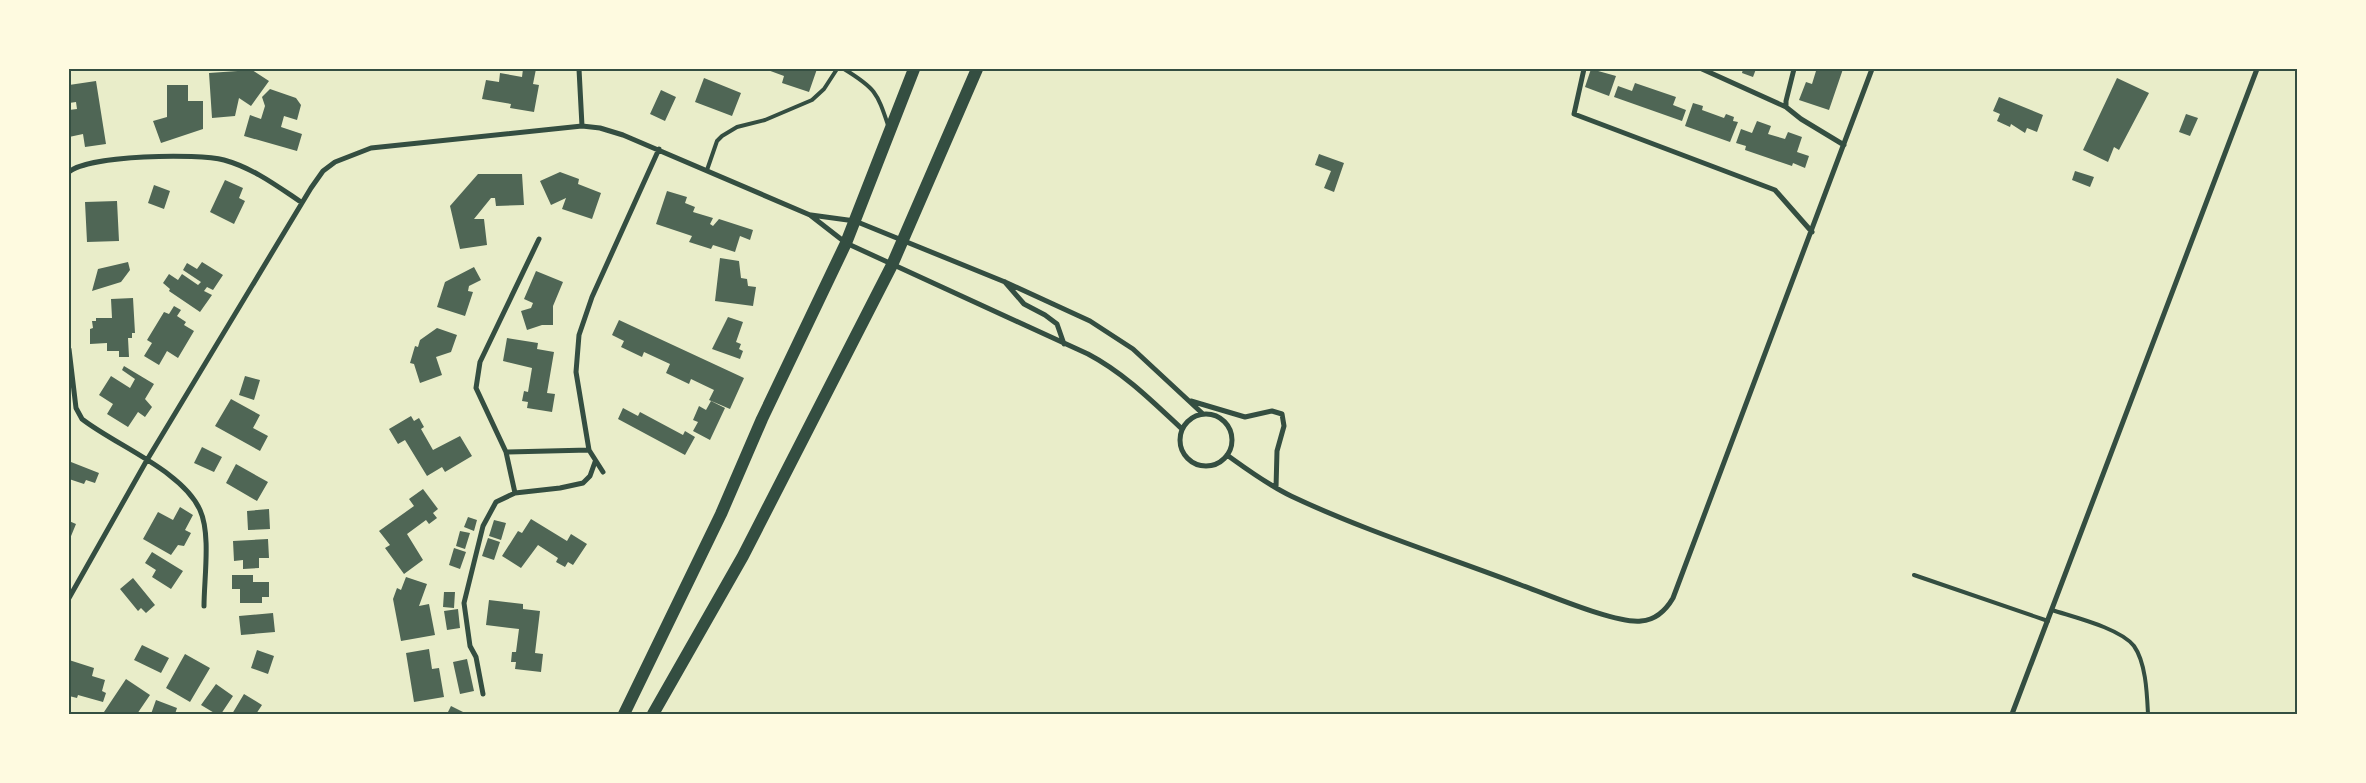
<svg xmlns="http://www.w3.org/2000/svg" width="2366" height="783" viewBox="0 0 2366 783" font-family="'PT Sans',sans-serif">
<rect width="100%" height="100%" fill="#e9edc9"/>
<!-- building -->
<path fill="#4f6655" d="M 523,69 L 536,69 L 533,84 L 539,85 L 534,112 L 510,108 L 511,104 L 482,99 L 486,80 L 499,82 L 500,73 L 522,77 Z
M 765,69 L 817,69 L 809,92 L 782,83 L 784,76 Z
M 1591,69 L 1616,76 L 1609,96 L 1585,87 Z
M 1743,69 L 1756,69 L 1753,77 L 1742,73 Z
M 1811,69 L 1843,69 L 1829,110 L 1799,100 L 1806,82 L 1812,84 L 1816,71 Z
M 252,70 L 269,81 L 251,106 L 239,98 L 235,116 L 212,118 L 209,73 Z
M 704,78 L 741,93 L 732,116 L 695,102 Z
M 2117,78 L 2149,93 L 2119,150 L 2114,147 L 2108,162 L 2083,150 Z
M 96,81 L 106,144 L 85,147 L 83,134 L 69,137 L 69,110 L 77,109 L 76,102 L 69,103 L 69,85 Z
M 1635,83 L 1676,97 L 1673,105 L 1686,110 L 1682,121 L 1614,97 L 1618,86 L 1632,91 Z
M 167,85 L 188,85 L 188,101 L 203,101 L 203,129 L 161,143 L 153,121 L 167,117 Z
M 270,89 L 296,98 L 301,105 L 297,120 L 284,116 L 281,127 L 302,134 L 297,151 L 244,136 L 250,115 L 261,119 L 265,106 L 262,97 Z
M 661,90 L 676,97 L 665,121 L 650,114 Z
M 1999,97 L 2043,115 L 2037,132 L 2027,128 L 2025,133 L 2011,124 L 2010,127 L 1997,121 L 2000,114 L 1993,111 Z
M 1693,103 L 1703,106 L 1702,110 L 1724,118 L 1726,114 L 1734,117 L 1733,121 L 1738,122 L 1730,142 L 1685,126 Z
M 2186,114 L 2198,118 L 2190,136 L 2179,132 Z
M 1757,121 L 1771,126 L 1768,134 L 1785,139 L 1788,132 L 1802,137 L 1797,152 L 1809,156 L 1805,168 L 1793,163 L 1792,166 L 1745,150 L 1746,146 L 1736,143 L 1741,129 L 1752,133 Z
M 1319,154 L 1344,163 L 1334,192 L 1324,188 L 1331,171 L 1315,165 Z
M 2075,171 L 2094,177 L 2090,187 L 2072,180 Z
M 560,172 L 579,179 L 578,184 L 601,193 L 592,219 L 562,209 L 566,198 L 551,205 L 540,181 Z
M 478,174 L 522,174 L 524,205 L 496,206 L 495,198 L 491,198 L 474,219 L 484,219 L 487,245 L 460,249 L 450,206 Z
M 225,180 L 243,188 L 239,198 L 245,201 L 234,224 L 210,212 Z
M 154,185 L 170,191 L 164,209 L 148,203 Z
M 667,191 L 687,197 L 685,203 L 695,207 L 693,212 L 713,218 L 710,224 L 713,226 L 719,219 L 753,230 L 750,240 L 740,236 L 735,252 L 713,245 L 711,249 L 689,242 L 692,236 L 656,224 Z
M 117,201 L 119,241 L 87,242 L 85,202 Z
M 720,258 L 739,261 L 741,278 L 747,279 L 748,286 L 756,287 L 753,306 L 715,301 Z
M 128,262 L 130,270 L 121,282 L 92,291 L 98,269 Z
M 202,262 L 223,275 L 213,290 L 207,287 L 204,291 L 212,295 L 200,312 L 169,291 L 170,289 L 163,283 L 169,274 L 178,280 L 182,274 L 198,285 L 201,282 L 183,270 L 187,263 L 197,269 Z
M 474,267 L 481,280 L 469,286 L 468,291 L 473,292 L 465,316 L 437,307 L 445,282 Z
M 536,271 L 563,282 L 553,306 L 553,325 L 542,325 L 527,330 L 521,311 L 531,308 L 533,303 L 524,299 Z
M 133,298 L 135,333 L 132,333 L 132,338 L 128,338 L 129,357 L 119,357 L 119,351 L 107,351 L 107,343 L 90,344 L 90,329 L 93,328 L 92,321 L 96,321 L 96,318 L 112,318 L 111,299 Z
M 174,306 L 181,310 L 177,316 L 186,322 L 184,325 L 194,331 L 178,358 L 167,351 L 159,365 L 144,356 L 152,343 L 147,340 L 164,312 L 169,314 Z
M 728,317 L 743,322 L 736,342 L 741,344 L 739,349 L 743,351 L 740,359 L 712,349 Z
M 619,320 L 744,378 L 730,409 L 709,400 L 714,390 L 691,379 L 689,384 L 666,373 L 670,364 L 644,352 L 642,357 L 621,347 L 624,341 L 612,335 Z
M 437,328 L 457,335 L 451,352 L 436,357 L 442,375 L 420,383 L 414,364 L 410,363 L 415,346 L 418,347 L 420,340 Z
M 507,338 L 538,343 L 537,349 L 554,352 L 547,393 L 555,394 L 552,412 L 527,408 L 528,402 L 522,401 L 524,391 L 528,392 L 532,368 L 503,361 Z
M 124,366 L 154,384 L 145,399 L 152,407 L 145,417 L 138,412 L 128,427 L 107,414 L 113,404 L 99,395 L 111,376 L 130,388 L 135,379 L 122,370 Z
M 245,376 L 260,380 L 254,400 L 239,395 Z
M 231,399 L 260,415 L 253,428 L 268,436 L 260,451 L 215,426 Z
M 711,401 L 725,408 L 710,440 L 693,431 L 698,422 L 693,420 L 699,406 L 706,410 Z
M 623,408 L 638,416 L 640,412 L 683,435 L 685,431 L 695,437 L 685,455 L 618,419 Z
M 411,416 L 414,421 L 419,418 L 424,427 L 421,429 L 433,450 L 460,436 L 472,456 L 445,472 L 442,467 L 427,476 L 405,440 L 398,444 L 389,429 Z
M 202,447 L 222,457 L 214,472 L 194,463 Z
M 71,462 L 99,473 L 95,483 L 86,480 L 84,484 L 69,479 Z
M 236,464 L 268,482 L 257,501 L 226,483 Z
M 423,489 L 438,509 L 433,513 L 437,518 L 429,524 L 426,520 L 407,534 L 423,560 L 404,574 L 385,548 L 390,545 L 379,531 L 414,506 L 409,499 Z
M 180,507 L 193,515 L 185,530 L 191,533 L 184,546 L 178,545 L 171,555 L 143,539 L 158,512 L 173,520 Z
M 269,509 L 270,529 L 248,530 L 247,511 Z
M 468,517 L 477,520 L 474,531 L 464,527 Z
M 531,519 L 567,541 L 571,534 L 587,544 L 573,565 L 568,562 L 565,567 L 556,562 L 558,558 L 538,545 L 521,568 L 502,556 L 518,531 L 522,533 Z
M 494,520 L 506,523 L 501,540 L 489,536 Z
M 69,521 L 76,524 L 69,541 Z
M 460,531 L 470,533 L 465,549 L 456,546 Z
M 488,538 L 500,542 L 494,560 L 482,556 Z
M 268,539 L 269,558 L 259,558 L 259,568 L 243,569 L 243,560 L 234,561 L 233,541 Z
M 454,548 L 466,552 L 460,569 L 449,565 Z
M 152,552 L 183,571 L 171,589 L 152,577 L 156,570 L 145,563 Z
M 232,575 L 253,575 L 253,582 L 269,582 L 269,597 L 262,597 L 262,603 L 240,603 L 240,589 L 232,589 Z
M 406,577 L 427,584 L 419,606 L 429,604 L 435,635 L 401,641 L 393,599 L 397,588 L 401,590 Z
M 133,578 L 155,605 L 146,613 L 141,608 L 138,611 L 120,589 Z
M 444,592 L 455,592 L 454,608 L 443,607 Z
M 489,600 L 523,604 L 523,609 L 540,611 L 535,653 L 543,654 L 541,672 L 515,669 L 516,662 L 511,662 L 512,652 L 516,652 L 519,629 L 486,625 Z
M 458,609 L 460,628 L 447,630 L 444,611 Z
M 273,613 L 275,632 L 241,635 L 239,616 Z
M 142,645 L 169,658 L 161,673 L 134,660 Z
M 429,649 L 432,669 L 439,668 L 444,697 L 414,702 L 406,653 Z
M 257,650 L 274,656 L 268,674 L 251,668 Z
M 185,654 L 210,668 L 190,702 L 166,688 Z
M 467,659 L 474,691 L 460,694 L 453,662 Z
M 69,660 L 94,668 L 92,676 L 105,680 L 102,691 L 106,693 L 103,702 L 78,695 L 77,698 L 69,696 Z
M 126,679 L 150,695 L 137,714 L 108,714 L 104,712 Z
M 216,684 L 233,696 L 221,714 L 216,714 L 201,705 Z
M 244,694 L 262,705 L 256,714 L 232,714 Z
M 156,700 L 177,708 L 175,714 L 151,714 Z
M 451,706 L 467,714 L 447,714 Z"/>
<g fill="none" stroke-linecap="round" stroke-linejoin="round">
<!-- service -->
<path stroke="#344e41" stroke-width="4" d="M 844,69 C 875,88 877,92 888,125
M 707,170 L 717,141 L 722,136 L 737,127 L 765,120 L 812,100 L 824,89 L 837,69
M 1914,575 L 2048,621
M 2052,610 C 2073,617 2120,628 2134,646 C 2146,663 2147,694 2148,714"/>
<!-- minor -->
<path stroke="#344e41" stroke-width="5" d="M 579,69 L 582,126
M 1584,69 L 1574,114 L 1775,190 L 1812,232
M 1702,69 L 1786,107
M 1794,69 L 1786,101 L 1786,107 L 1801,119 L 1844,145
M 69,172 C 88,155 198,153 224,160 C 253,168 277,186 301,202
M 811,215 L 855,221 L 1005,282 L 1090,321 L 1133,349 L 1203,414
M 1005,282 L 1024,304 L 1045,315 L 1057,324 L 1064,344
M 69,349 L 76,408 L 82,419 C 115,445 183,471 200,510 C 211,534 204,579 204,606
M 1191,401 L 1245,417 L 1272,411 L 1282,414 L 1284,426 L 1277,451 L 1276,488
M1180 440a26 26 0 1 1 52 0a26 26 0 1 1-52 0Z
M 506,452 L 589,450
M 1227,455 C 1248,470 1268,485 1291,496 C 1365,531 1445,556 1521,585 C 1547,594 1616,624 1641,621 C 1656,620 1666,610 1673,598 L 1872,69
M 603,472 L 589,450 L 576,372 L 579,335 L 592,297 L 659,149
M 515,493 L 506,452 L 476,388 L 480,362 L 539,239
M 69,598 L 147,460 L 311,188 L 323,171 L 335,162 L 371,148 L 582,126 L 600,128 L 623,135 L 810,215 L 846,243 L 1088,354 C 1124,373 1152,401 1182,429
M 483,694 L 476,657 L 470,646 L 464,603 L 483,526 L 496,502 L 515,493 L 560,488 L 583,483 L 590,476 L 595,462
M 2012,714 L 2257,69"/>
<!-- primary -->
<path stroke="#344e41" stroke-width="12" d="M 624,714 L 721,514 L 762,419 L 846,243 L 914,69
M 653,714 L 743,556 L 892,265 L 977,69"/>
</g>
<!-- border -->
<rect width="2366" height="783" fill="none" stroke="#fefae0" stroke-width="140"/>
<rect x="70" y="70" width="2226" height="643" fill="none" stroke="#344e41" stroke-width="2"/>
</svg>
